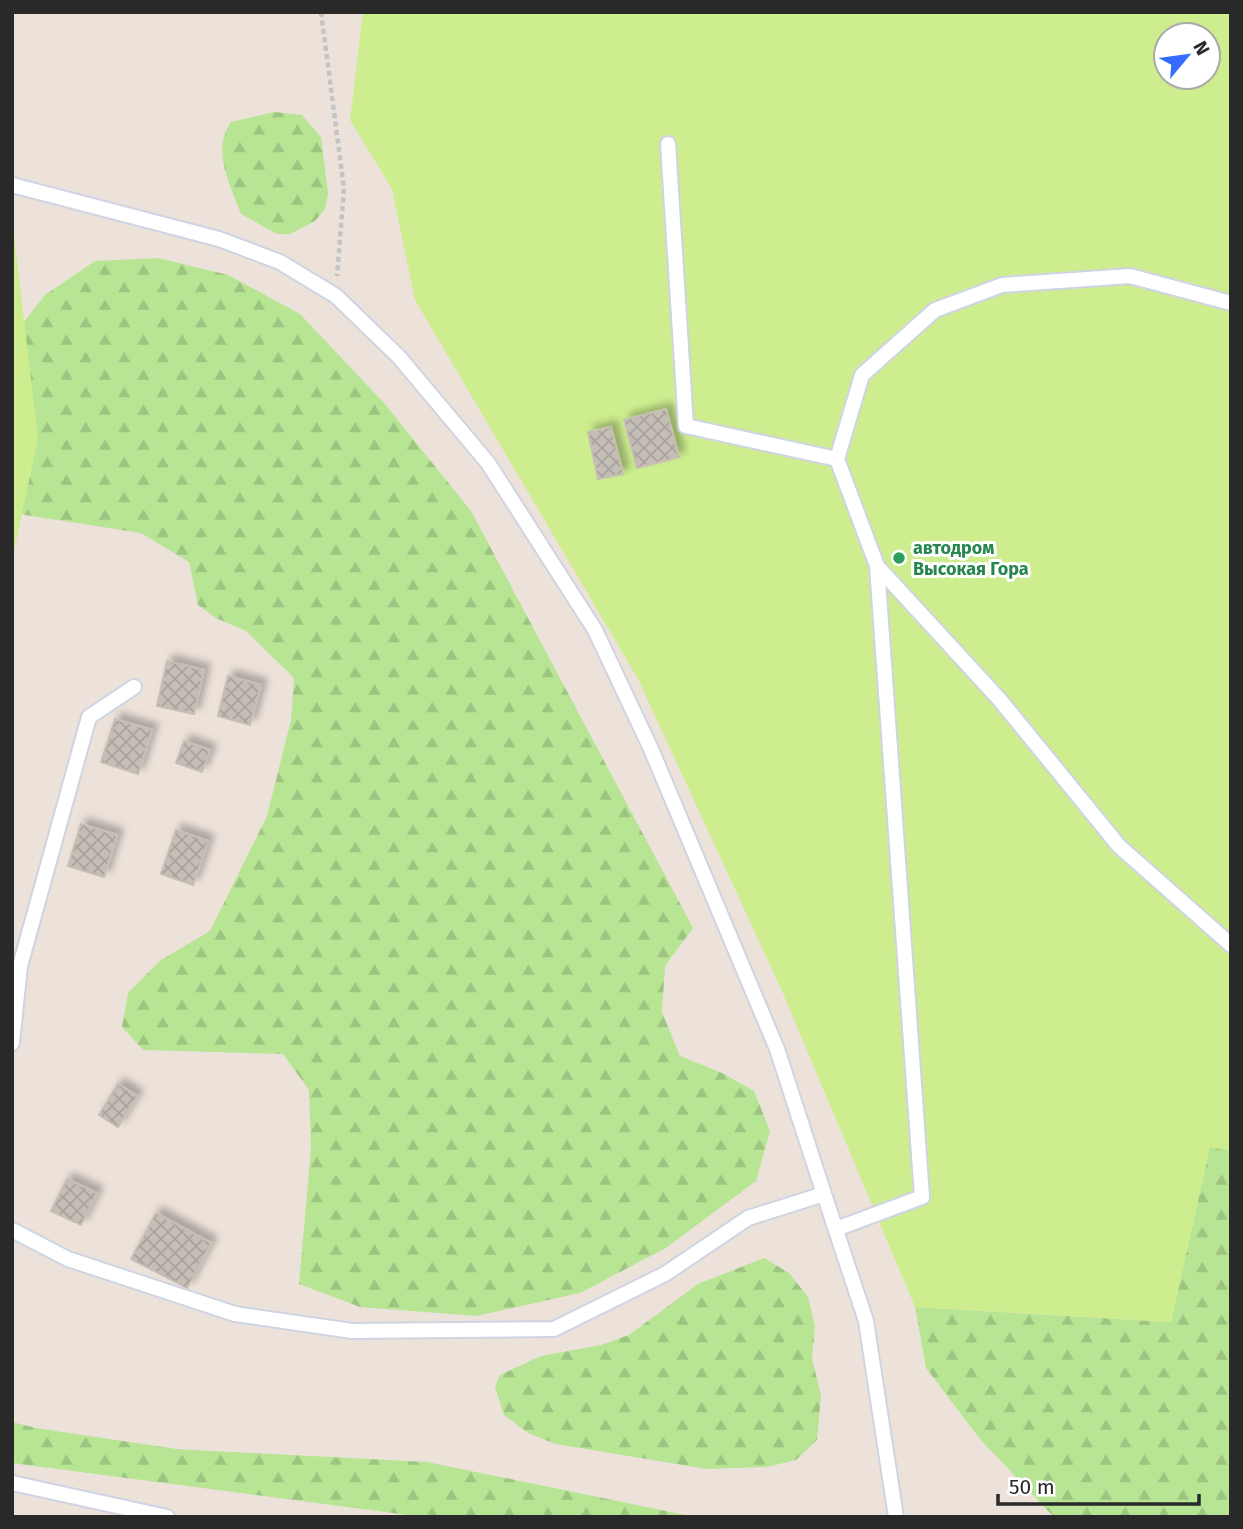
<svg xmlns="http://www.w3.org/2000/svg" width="1243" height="1529" viewBox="0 0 1243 1529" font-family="'Fira Sans',sans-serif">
<defs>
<pattern id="forest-firs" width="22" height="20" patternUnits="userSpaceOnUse" patternTransform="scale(1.75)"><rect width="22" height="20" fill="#b7e594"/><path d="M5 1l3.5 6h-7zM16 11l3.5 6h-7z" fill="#9dc480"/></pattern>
<pattern id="building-cross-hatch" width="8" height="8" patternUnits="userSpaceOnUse" patternTransform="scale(1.75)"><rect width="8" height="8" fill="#c4beb6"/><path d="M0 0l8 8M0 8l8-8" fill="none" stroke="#a8a39c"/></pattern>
<filter id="shadow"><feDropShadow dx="6" dy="-6" stdDeviation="3.5" flood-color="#0004"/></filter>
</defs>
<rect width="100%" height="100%" fill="#ece2da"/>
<!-- forest -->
<path fill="url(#forest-firs)" d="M 274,112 L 302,115 L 321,137 L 328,193 L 325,209 L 315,221 L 290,234 L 277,234 L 241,214 C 230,184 211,151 231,122 Z
M 158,258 L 228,275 L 300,314 L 384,403 L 471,511 L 693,928 L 665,966 L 662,1012 L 680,1056 L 722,1073 L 754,1091 L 770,1131 L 756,1181 L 666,1248 L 580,1293 L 476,1316 L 360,1307 L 299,1284 L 311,1149 L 309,1090 L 283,1054 L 143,1050 L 122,1027 L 128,993 L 161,960 L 210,931 L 267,816 L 291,720 L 294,678 L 246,631 L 216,618 L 198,605 L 189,562 L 141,533 L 25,515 L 12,508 L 12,337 L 45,295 L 95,261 Z
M 1210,1146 L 1231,1151 L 1231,1517 L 1054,1517 L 980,1439 L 926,1368 L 915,1307 L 1171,1322 Z
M 764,1258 L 789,1273 L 808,1297 L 815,1326 L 812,1359 L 821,1395 L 817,1440 L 796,1460 L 767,1467 L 707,1469 L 556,1444 L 528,1433 L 504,1415 L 495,1387 L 500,1375 L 541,1356 L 601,1345 L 629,1335 L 698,1284 Z
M 12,1422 L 36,1428 L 176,1449 L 427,1462 L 695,1517 L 423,1517 L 12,1463 Z"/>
<!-- pitch -->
<path fill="#cded8f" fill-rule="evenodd" d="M 363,12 L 1231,12 L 1231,1151 L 1210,1147 L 1171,1322 L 915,1307 L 782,991 L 638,679 L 415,300 L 392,189 L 350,120 ZM 1166,35 L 1208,35 L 1208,77 L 1166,77 Z
M 12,218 L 38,439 L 12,560 Z"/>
<!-- building -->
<path fill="url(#building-cross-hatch)" stroke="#c7beb3" stroke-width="2" filter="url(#shadow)" d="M 666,409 L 679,457 L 637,468 L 624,420 Z
M 611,427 L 623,474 L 598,479 L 588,432 Z
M 167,661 L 204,670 L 194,714 L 157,706 Z
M 228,676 L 261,685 L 250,725 L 218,716 Z
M 115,719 L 152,730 L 138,774 L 101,762 Z
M 184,741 L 210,750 L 202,772 L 176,763 Z
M 81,824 L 117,835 L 104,877 L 68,866 Z
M 176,830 L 208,841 L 193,885 L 161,874 Z
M 118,1084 L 137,1096 L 118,1127 L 99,1115 Z
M 67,1179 L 97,1193 L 81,1225 L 51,1211 Z
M 156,1213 L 211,1243 L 187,1288 L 131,1259 Z"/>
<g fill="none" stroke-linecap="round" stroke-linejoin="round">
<defs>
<path id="service" d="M 668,144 L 686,426 L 837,459
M 12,185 L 219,239 L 280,262 L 336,296 L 399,357 L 488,463 L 595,630 L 651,749 L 777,1049 L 824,1194
M 1231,303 L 1130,276 L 1002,285 L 935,310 L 862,375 L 837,459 L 877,566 L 1000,700 L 1119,846 L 1231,945
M 12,1043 L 20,966 L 89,717 L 134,687
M 836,1229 L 922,1197 L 877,566
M 12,1230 L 68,1259 L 235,1314 L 352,1331 L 554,1329 L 665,1274 L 748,1218 L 824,1194 L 866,1321 L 896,1517
M 12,1483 L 167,1517"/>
</defs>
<!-- service casing -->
<use href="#service" stroke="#cfd4e3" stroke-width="18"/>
<!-- path -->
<path stroke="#c3c3c3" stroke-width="4.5" stroke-dasharray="5 3.5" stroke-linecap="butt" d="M 321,12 L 344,189 L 337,276"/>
<!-- service -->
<use href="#service" stroke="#fff" stroke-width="14"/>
</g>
<!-- markers -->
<circle fill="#2e9e5b" stroke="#fff" stroke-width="2.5" cx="899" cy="558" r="7"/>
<g text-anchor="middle" stroke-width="6" stroke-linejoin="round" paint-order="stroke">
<!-- leisure labels -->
<g font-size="18" font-weight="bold" fill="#27864d" stroke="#fff" text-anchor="start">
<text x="913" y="554">автодром<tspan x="913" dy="21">Высокая Гора</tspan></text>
</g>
</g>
<!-- border -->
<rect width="1243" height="1529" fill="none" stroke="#292929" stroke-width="28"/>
<!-- north arrow -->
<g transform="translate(1187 56) rotate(61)"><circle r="33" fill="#ffffff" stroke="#a9a9a9" stroke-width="2"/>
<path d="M0-5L12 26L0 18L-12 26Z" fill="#336cff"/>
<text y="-10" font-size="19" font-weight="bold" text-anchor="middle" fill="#292929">N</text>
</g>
<!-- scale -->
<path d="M998 1494v10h201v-10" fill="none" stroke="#292929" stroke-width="3.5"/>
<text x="1009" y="1494" font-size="21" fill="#292929" stroke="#ffffff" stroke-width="5" paint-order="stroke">50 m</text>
</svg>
